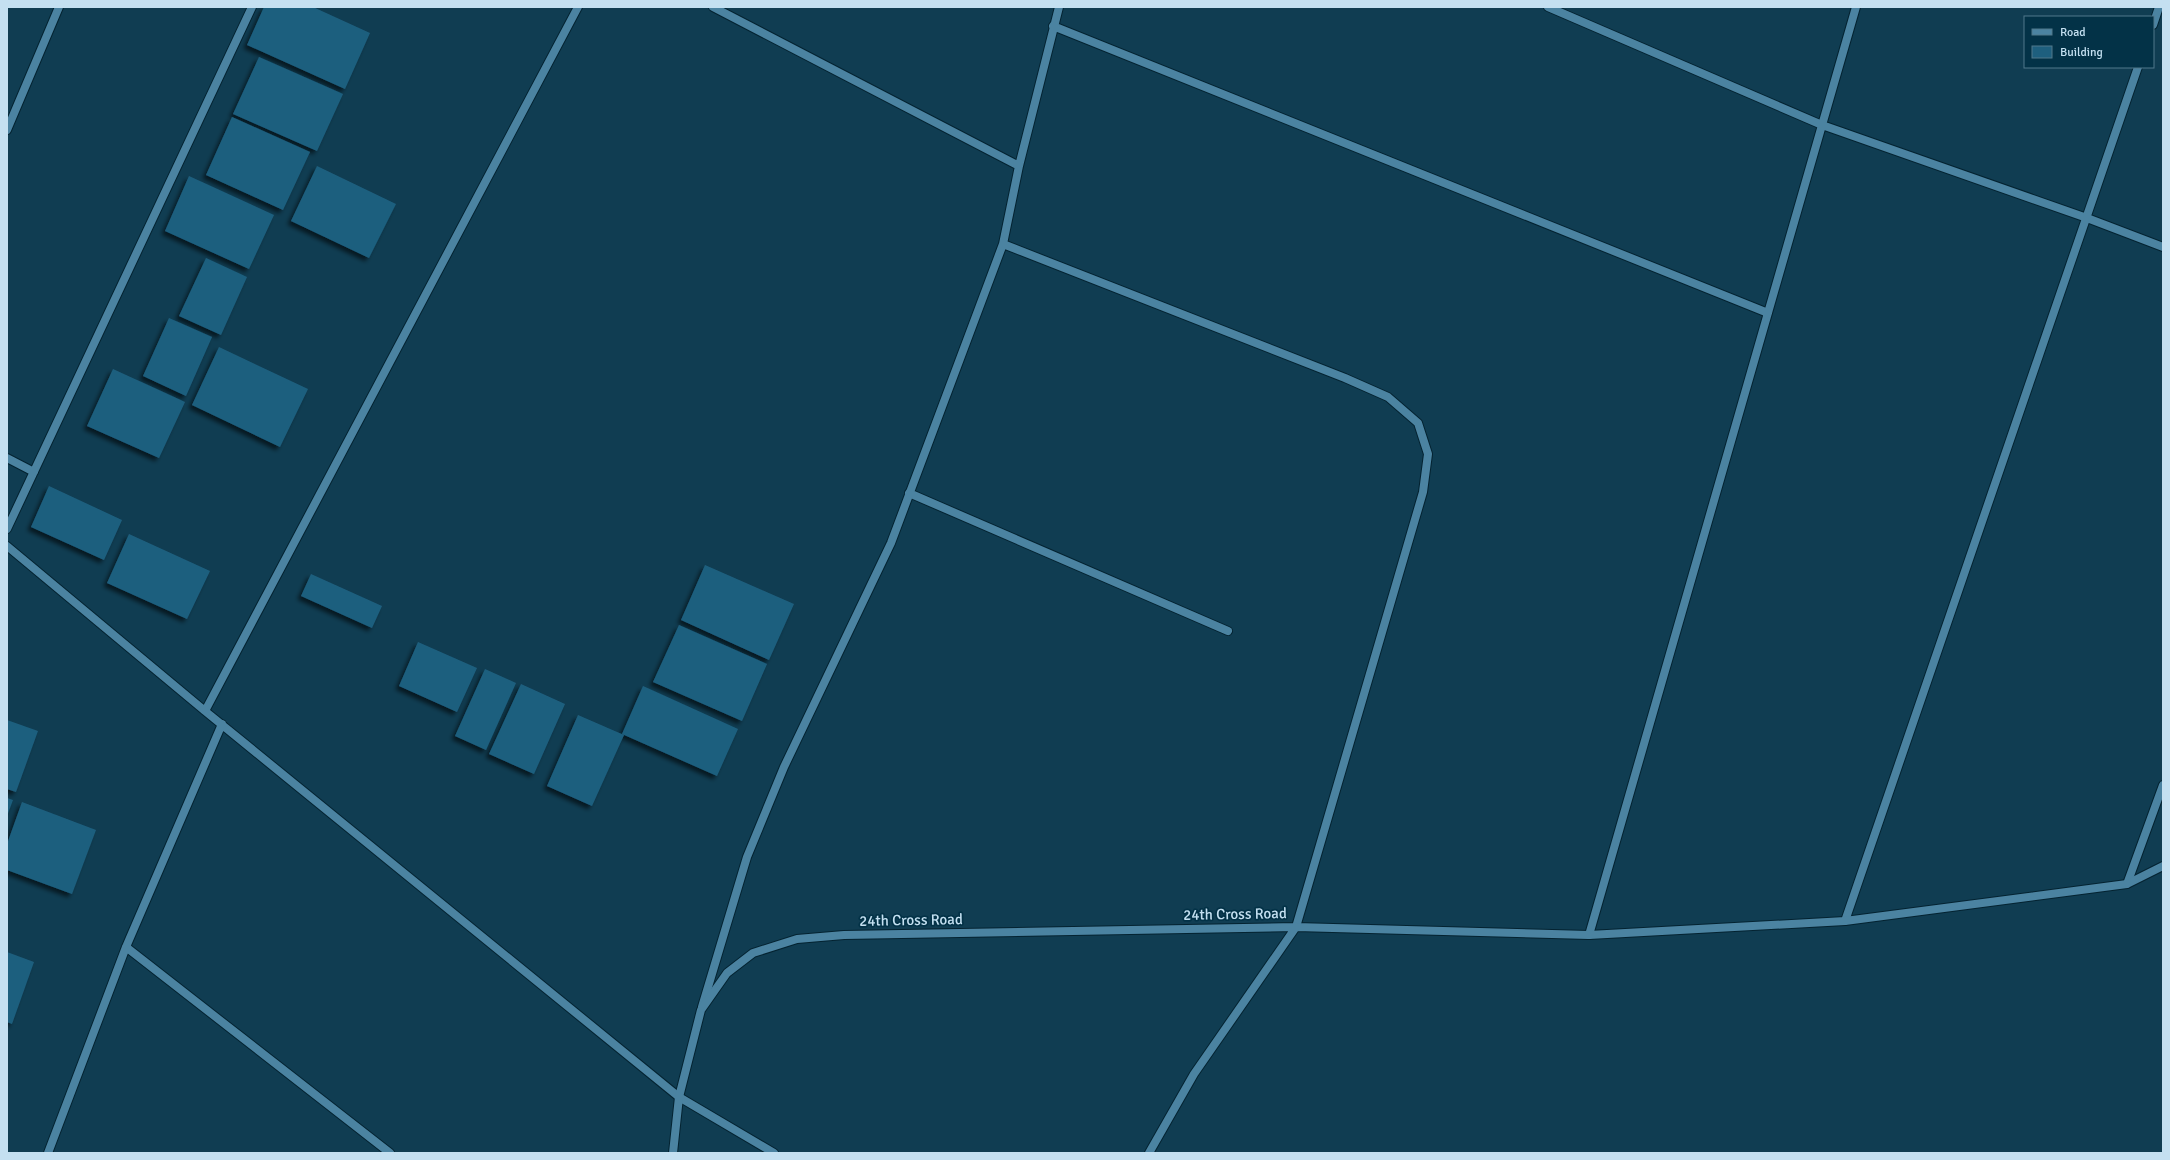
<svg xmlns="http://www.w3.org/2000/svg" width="2170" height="1160" viewBox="0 0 2170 1160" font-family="Signika,sans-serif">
<defs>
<filter id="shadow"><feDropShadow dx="-3.5" dy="3.5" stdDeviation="2" flood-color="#0009"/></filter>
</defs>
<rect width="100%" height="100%" fill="#103d52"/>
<!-- building -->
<path fill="#1e5f7e" filter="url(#shadow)" d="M 264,7 L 313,7 L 370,33 L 345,89 L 247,45 Z
M 259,57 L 343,94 L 317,151 L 233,114 Z
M 232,117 L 310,152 L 283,210 L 206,175 Z
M 317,166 L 396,204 L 369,258 L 291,221 Z
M 189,176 L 274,215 L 249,269 L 165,231 Z
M 206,258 L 247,277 L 221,335 L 179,316 Z
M 169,318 L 212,337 L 186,396 L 143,376 Z
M 219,347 L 308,389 L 280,447 L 192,405 Z
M 113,369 L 185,402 L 159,458 L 87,426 Z
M 49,486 L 122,520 L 104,560 L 31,527 Z
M 129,534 L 210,571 L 187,619 L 107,583 Z
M 705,565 L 794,604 L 769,660 L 681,620 Z
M 311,574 L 382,606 L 372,628 L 301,596 Z
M 679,625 L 767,664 L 742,721 L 653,682 Z
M 418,642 L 477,668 L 457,712 L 399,686 Z
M 485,669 L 516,683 L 486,750 L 455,736 Z
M 521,684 L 565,704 L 534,774 L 489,754 Z
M 643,686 L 738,729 L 717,776 L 622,734 Z
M 578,715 L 624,735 L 592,806 L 547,786 Z
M 7,720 L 38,731 L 16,792 L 7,789 Z
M 7,798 L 13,800 L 7,816 Z
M 22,802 L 96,830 L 72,894 L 7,870 L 7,844 Z
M 7,952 L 34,962 L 12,1024 L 7,1022 Z"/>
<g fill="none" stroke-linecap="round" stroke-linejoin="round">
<defs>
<path id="minor" d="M 713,7 L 1019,166
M 1548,7 L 1822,125 L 2087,218 L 2163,247
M 2153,25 L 2159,7
M 1053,26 L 1768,313
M 7,130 L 59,7
M 1003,244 L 1345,378 L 1388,397 L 1418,423 L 1428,454 L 1423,492 L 1296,927
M 7,458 L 34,472
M 909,493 L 1228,631
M 7,529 L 252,7
M 7,546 L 205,711 L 679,1097 L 774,1153
M 205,711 L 578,7
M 2127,884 L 2163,785
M 1845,921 L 2138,67
M 1589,935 L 1856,7
M 126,947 L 390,1153
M 702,1007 L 747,857 L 784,767 L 891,543 L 1003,244 L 1019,166 L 1059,7
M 48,1153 L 126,947 L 222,724"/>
<path id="tertiary" d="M 673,1153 L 679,1097 L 701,1010 L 727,973 L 753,953 L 797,939 L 844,935 L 1296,927 L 1589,935 L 1845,921 L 2127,884 L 2163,866
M 1149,1153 L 1194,1074 L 1296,927"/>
</defs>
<!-- minor casing -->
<use href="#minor" stroke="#042331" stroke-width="10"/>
<!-- tertiary casing -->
<use href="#tertiary" stroke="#042331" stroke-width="10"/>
<!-- minor -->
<use href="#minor" stroke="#4b83a1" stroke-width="8"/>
<!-- tertiary -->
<use href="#tertiary" stroke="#4b83a1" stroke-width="8"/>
</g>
<g text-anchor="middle" stroke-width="3.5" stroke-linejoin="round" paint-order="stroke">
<!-- street labels -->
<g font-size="15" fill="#c4e0f1" stroke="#033247">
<text transform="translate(1235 914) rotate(-1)" y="5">24th Cross Road</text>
<text transform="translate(911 920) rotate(-1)" y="5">24th Cross Road</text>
</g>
</g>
<!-- border -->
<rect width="2170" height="1160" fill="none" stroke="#c4e0f1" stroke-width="16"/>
<!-- legend -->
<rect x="2024" y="16" width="130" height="52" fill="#033247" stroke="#50788b"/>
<rect x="2032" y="29" width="20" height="6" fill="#4b83a1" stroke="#50788b"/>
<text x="2060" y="36" font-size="12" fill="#c4e0f1">Road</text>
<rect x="2032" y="46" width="20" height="12" fill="#1e5f7e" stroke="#50788b"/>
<text x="2060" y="56" font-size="12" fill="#c4e0f1">Building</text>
</svg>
